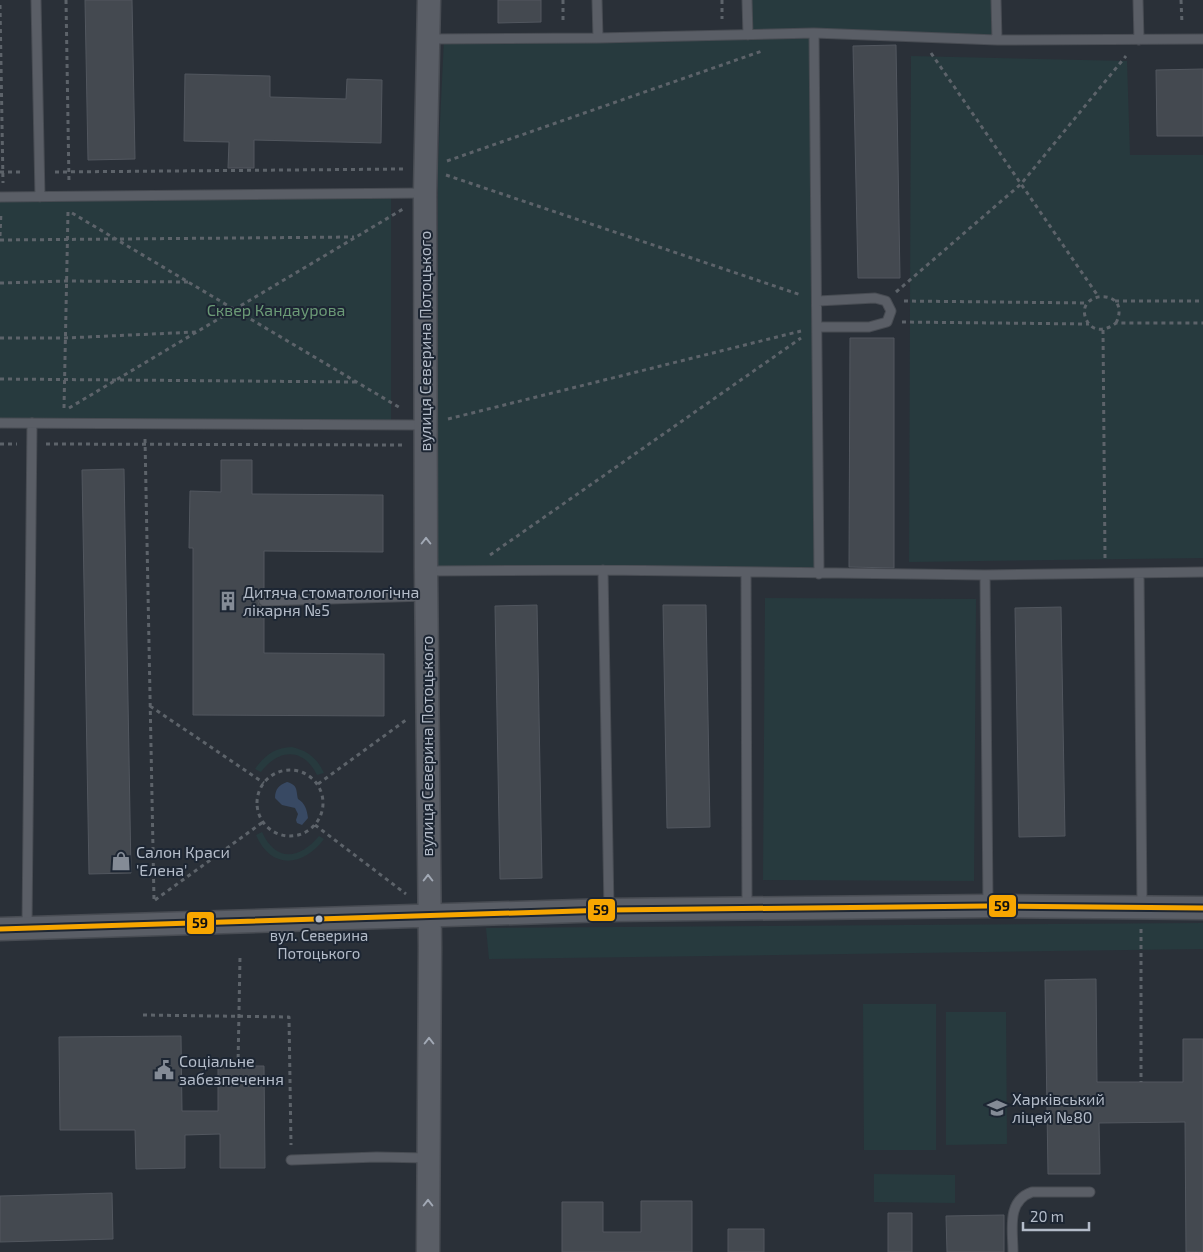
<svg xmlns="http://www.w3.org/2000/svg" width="1203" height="1252" viewBox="0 0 1203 1252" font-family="'Exo 2',sans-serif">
<rect width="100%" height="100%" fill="#2a3038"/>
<!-- green -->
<path fill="#273a3e" d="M 747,0 L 996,0 L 997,40 L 815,33 L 819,574 L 438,571 L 438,164 L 444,39 L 747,34 Z
M 911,56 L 1127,61 L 1130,155 L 1203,155 L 1203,558 L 909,562 Z
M 391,194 L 391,425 L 0,423 L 0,197 Z
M 765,598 L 976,599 L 974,881 L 763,880 Z
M 292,747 C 308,751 317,758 324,773 L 317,775 C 304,748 279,748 261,772 L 255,769 C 265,755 274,748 292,747 Z
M 262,832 C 276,863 300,859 319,836 L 324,839 C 303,867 271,870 256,835 Z
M 1203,923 L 1203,949 L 489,959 L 486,928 Z
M 863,1004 L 936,1004 L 936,1150 L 864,1150 Z
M 946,1012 L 1006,1012 L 1007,1144 L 946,1145 Z
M 874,1174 L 955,1175 L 955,1203 L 874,1202 Z"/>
<!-- water -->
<path fill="#384963" d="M 287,782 C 298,785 296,790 298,799 C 305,803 307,810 308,818 L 302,825 L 297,823 L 296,820 L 298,814 L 295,808 L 282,805 L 275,798 C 275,789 279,785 287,782 Z"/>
<!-- building -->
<path fill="#444950" stroke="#52575f" d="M 85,0 L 132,0 L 135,159 L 88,160 Z
M 498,0 L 541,0 L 541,22 L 498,23 Z
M 896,45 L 900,278 L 858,278 L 853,46 Z
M 1203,69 L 1203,136 L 1157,136 L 1156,70 Z
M 185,74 L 270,76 L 270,97 L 346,99 L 347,79 L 382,80 L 381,143 L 254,140 L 254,168 L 228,168 L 229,142 L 184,141 Z
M 850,338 L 894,338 L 894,568 L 849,567 Z
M 221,460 L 252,460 L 252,494 L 383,495 L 383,552 L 264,551 L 264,595 L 260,596 L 258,601 L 259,605 L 264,607 L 264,653 L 384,654 L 384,716 L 193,715 L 193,548 L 189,548 L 190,491 L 221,492 Z
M 124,469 L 131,873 L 89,874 L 82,470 Z
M 537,605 L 542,878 L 500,879 L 495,606 Z
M 663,605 L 706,605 L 710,827 L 667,828 Z
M 1061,607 L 1065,836 L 1019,837 L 1015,608 Z
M 1096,979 L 1097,1082 L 1183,1082 L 1183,1039 L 1203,1039 L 1203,1252 L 1186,1252 L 1185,1122 L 1099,1123 L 1100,1174 L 1048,1174 L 1045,980 Z
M 181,1036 L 182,1111 L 218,1111 L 218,1066 L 264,1066 L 265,1168 L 220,1168 L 220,1134 L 185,1135 L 185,1168 L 136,1169 L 135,1130 L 60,1130 L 59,1037 Z
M 112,1193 L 113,1239 L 0,1242 L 0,1196 Z
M 641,1201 L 692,1201 L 692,1252 L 562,1252 L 562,1202 L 603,1202 L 603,1232 L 641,1232 Z
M 888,1213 L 912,1213 L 912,1252 L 888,1252 Z
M 1004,1215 L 1004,1252 L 947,1252 L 946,1216 Z
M 728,1229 L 764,1229 L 764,1252 L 728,1252 Z"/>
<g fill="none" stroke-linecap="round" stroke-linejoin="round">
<defs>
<path id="service" d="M 36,0 L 40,197
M 597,0 L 598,38
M 747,0 L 748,35
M 996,0 L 997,40
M 1138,0 L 1139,40
M 814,33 L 819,574
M 429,39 L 598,38 L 814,33 L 997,40 L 1203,39
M 0,197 L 425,193
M 818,327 L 869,327 L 887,322 L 891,311 L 886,301 L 875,298 L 818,301
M 0,423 L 425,425
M 603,570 L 609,910
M 426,571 L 603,570 L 985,575 L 1203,572
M 746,572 L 747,908
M 1139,574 L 1142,906
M 985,575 L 988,905
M 264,601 L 426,596
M 27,928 L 32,423
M 291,1160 L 377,1157 L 428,1158
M 1013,1252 C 1013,1230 1006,1201 1032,1192 L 1090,1192"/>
<path id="tertiary" d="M 0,929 L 609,910 L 988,906 L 1203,908
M 428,1252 L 430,947 L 426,571 L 425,193 L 429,0"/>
</defs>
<!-- service casing -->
<use href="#service" stroke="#484c53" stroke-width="11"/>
<!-- tertiary casing -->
<use href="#tertiary" stroke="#484c53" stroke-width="25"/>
<!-- path -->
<path stroke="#5d636a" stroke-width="3" stroke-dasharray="4 4" stroke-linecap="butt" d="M 66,0 L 69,183
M 563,0 L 563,24
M 722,0 L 722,19
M 1181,0 L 1182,24
M 0,5 L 3,183
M 931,53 L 1098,296
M 447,161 L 762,51
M 0,172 L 24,172
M 55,172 L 404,169
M 446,175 L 801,295
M 72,213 L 402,409
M 0,236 L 1,212
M 0,240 L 354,237
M 0,283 L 67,281 L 190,282
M 896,292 L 1021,184 L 1126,56
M 904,301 L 1088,303
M 1115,301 L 1203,301
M 902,322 L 1089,324
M 1116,323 C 1133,287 1074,290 1086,319 C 1092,333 1106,331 1116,323 L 1203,323
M 1103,330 L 1105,559
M 0,338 L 65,338 L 196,332
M 0,379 L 358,382
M 64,408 L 68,212
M 69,408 L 403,209
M 448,419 L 801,331
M 145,439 L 154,900
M 0,444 L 17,444
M 46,444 L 404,445
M 490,555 L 801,338
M 150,706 L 264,783
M257 803a33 33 0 1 1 66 0a33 33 0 1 1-66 0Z
M 318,784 L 406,720
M 315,825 L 406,894
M 155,900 L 263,822
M 1141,929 L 1141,1082
M 143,1015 L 289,1017 L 291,1145
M 238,1066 L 240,957"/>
<!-- service -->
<use href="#service" stroke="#5a5e66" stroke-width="9"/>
<!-- tertiary -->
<use href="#tertiary" stroke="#5a5e66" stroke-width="22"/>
<defs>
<path id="bus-1" d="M 0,929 L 609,910 L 988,906 L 1203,908"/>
</defs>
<!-- bus-1 casing -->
<use href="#bus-1" stroke="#1d2633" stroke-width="9"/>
<!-- bus-1 -->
<use href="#bus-1" stroke="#f7a600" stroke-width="5"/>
</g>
<!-- one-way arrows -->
<defs><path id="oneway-chevron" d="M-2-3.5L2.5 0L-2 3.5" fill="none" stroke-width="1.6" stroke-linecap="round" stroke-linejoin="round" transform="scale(1.25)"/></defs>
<g stroke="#a2a9b5">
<use href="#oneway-chevron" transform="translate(426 541) rotate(-90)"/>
<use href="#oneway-chevron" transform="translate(428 878) rotate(-90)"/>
<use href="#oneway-chevron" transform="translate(429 1041) rotate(-90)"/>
<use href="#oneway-chevron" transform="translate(428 1203) rotate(-90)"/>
</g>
<!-- icons -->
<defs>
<symbol id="building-bare" viewBox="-9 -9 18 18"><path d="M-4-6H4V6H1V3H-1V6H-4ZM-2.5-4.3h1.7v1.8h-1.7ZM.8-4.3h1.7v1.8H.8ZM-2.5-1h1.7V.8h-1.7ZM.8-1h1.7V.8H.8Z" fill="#848b96" stroke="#1d2633" stroke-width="2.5" paint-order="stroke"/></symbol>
<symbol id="shop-bare" viewBox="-9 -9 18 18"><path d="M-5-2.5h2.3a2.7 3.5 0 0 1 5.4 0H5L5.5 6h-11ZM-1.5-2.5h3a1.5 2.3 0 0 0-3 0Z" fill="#848b96" stroke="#1d2633" stroke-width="2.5" paint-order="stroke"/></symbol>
<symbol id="civic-bare" viewBox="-9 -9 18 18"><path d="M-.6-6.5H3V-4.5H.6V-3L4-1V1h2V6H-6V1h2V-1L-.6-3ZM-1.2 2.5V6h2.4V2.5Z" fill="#848b96" stroke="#1d2633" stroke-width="2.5" paint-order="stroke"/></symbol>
<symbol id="school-bare" viewBox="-9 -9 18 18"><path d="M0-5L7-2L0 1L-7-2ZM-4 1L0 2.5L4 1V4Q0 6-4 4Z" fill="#848b96" stroke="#1d2633" stroke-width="2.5" paint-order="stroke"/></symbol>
</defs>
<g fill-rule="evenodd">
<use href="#building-bare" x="214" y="587" width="28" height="28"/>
<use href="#shop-bare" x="107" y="847" width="28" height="28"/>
<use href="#civic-bare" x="150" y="1056" width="28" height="28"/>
<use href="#school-bare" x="983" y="1094" width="28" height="28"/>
</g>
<!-- markers -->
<circle fill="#b4bcc9" stroke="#1d2633" stroke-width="2" cx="319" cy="919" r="4.5"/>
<g text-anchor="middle" stroke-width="4" stroke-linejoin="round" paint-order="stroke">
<!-- bus labels -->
<g font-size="15" fill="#b4bcc9" stroke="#1d2633">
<text x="319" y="941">вул. Северина<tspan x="319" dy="18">Потоцького</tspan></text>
</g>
<!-- park labels -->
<g font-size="16" fill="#6b9a76" stroke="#1d2633">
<text x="276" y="316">Сквер Кандаурова</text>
</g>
<!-- street labels -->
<g font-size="16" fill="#b4bcc9" stroke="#1d2633">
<text transform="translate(425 341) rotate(-90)" y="6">вулиця Северина Потоцького</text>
<text transform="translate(427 746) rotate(-90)" y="6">вулиця Северина Потоцького</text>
</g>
<!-- poi labels -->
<g font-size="16" fill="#b4bcc9" stroke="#1d2633" text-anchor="start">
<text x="243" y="598">Дитяча стоматологiчна<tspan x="243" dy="18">лiкарня №5</tspan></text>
<text x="136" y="858">Салон Краси<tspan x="136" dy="18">'Елена'</tspan></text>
<text x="179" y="1067">Соціальне<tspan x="179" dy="18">забезпечення</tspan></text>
<text x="1012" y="1105">Харківський<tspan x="1012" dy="18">ліцей №80</tspan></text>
</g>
</g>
<g stroke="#1d2633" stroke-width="2">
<rect x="988" y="894" width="29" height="24" rx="5" fill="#f7a600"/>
<rect x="587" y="898" width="29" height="24" rx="5" fill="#f7a600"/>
<rect x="186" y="911" width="29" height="24" rx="5" fill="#f7a600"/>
</g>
<g font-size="14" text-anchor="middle" font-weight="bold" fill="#111">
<text x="1002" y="911">59</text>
<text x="601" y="915">59</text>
<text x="200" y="928">59</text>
</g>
<!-- scale -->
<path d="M1023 1222v8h66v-8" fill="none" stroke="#b4bcc9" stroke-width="2.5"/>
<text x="1030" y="1222" font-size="15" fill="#b4bcc9" stroke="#1d2633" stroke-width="4" paint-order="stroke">20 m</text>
</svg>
